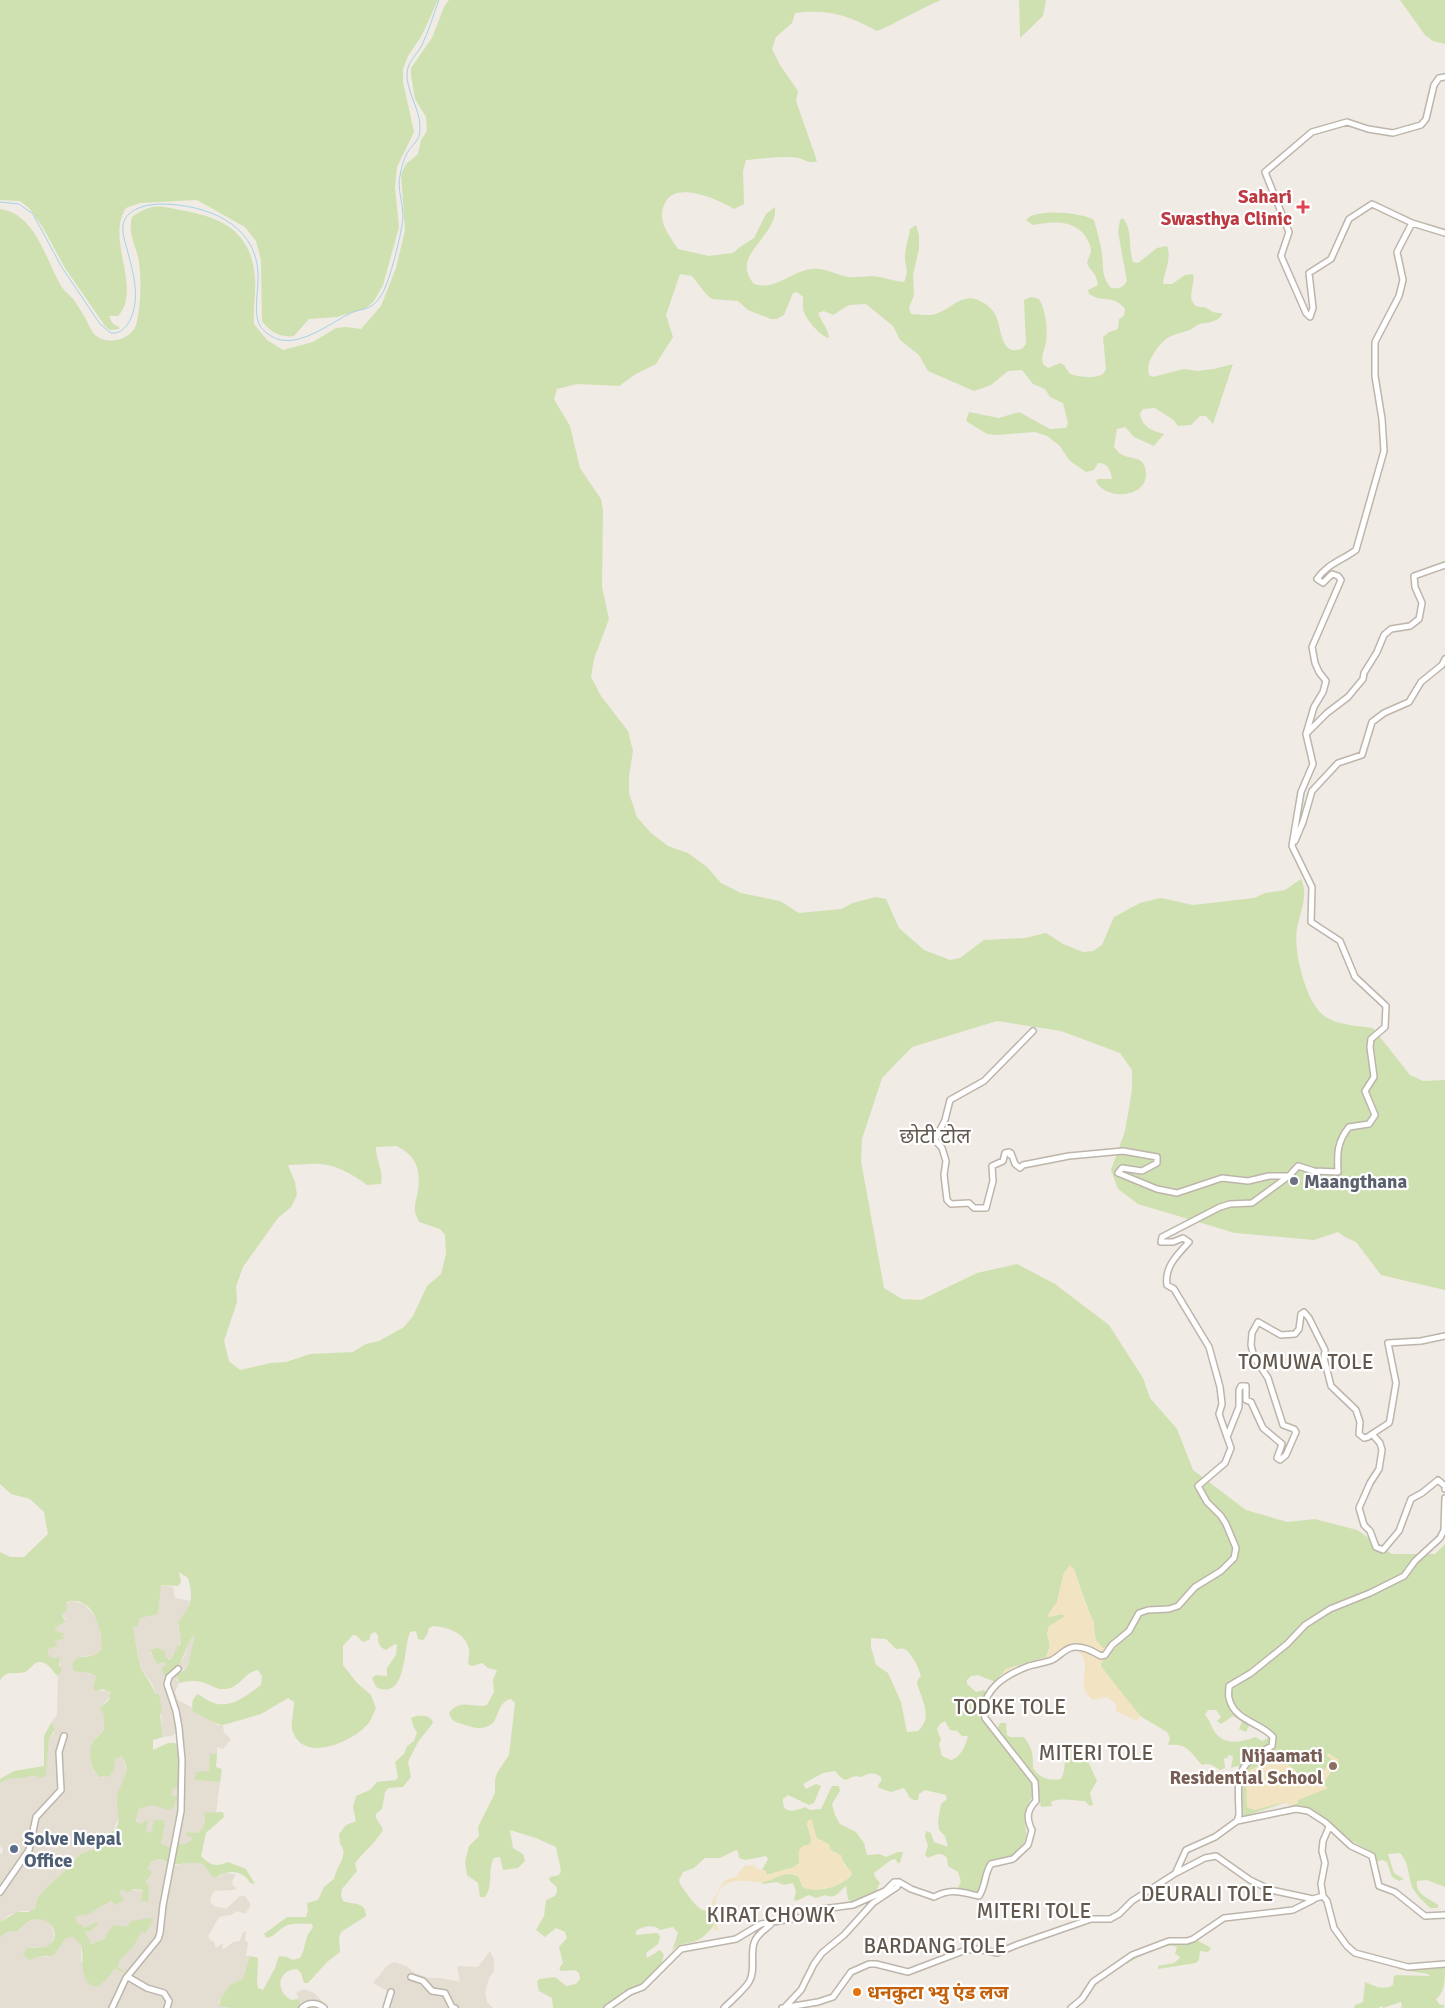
<svg xmlns="http://www.w3.org/2000/svg" width="1445" height="2008" viewBox="0 0 1445 2008" font-family="Signika,'Noto Sans Devanagari',sans-serif">
<rect width="100%" height="100%" fill="#f0ebe4"/>
<!-- residential -->
<path fill="#e3ddd2" d="M 161,1585 L 173,1587 L 175,1598 L 190,1601 L 185,1615 L 179,1620 L 178,1626 L 181,1641 L 172,1658 L 167,1660 L 164,1656 L 152,1649 L 150,1652 L 158,1664 L 166,1662 L 166,1665 L 162,1671 L 165,1677 L 183,1659 L 191,1639 L 196,1635 L 188,1665 L 186,1669 L 182,1670 L 177,1680 L 179,1683 L 175,1692 L 178,1700 L 193,1708 L 193,1712 L 203,1715 L 217,1725 L 223,1725 L 224,1733 L 231,1739 L 223,1749 L 217,1747 L 217,1754 L 210,1755 L 209,1771 L 194,1780 L 220,1782 L 216,1813 L 204,1813 L 205,1823 L 199,1833 L 188,1832 L 192,1837 L 192,1841 L 183,1845 L 172,1859 L 161,1844 L 165,1824 L 163,1820 L 161,1820 L 151,1833 L 145,1831 L 146,1821 L 142,1824 L 139,1824 L 135,1817 L 138,1810 L 149,1805 L 153,1804 L 162,1808 L 171,1796 L 180,1752 L 177,1732 L 172,1736 L 163,1737 L 159,1694 L 155,1695 L 153,1685 L 143,1671 L 139,1660 L 133,1627 L 138,1625 L 140,1618 L 155,1615 Z
M 72,1601 L 84,1604 L 98,1620 L 103,1649 L 100,1653 L 93,1655 L 81,1657 L 86,1672 L 96,1676 L 94,1684 L 100,1691 L 108,1690 L 110,1696 L 103,1705 L 102,1712 L 104,1716 L 104,1730 L 93,1741 L 90,1754 L 94,1772 L 103,1778 L 114,1770 L 114,1763 L 118,1757 L 121,1756 L 124,1759 L 127,1774 L 118,1794 L 119,1818 L 112,1832 L 101,1835 L 94,1849 L 80,1854 L 70,1866 L 45,1889 L 37,1899 L 35,1909 L 32,1911 L 21,1911 L 9,1915 L 0,1922 L 0,1853 L 2,1855 L 3,1849 L 0,1846 L 0,1784 L 11,1777 L 21,1778 L 34,1774 L 41,1777 L 46,1775 L 49,1739 L 54,1733 L 51,1723 L 57,1715 L 58,1675 L 60,1667 L 60,1657 L 52,1658 L 49,1656 L 48,1648 L 64,1633 L 56,1631 L 55,1628 L 64,1623 L 65,1619 L 62,1613 L 66,1611 L 66,1604 Z
M 155,1859 L 167,1861 L 174,1865 L 196,1862 L 203,1864 L 220,1877 L 224,1873 L 236,1874 L 232,1881 L 233,1886 L 237,1888 L 234,1890 L 215,1891 L 212,1894 L 210,1902 L 214,1906 L 226,1909 L 240,1896 L 245,1896 L 250,1903 L 250,1907 L 245,1914 L 237,1911 L 231,1915 L 219,1917 L 208,1936 L 210,1940 L 214,1942 L 216,1948 L 223,1943 L 222,1948 L 223,1950 L 233,1942 L 240,1941 L 243,1932 L 246,1931 L 245,1940 L 248,1943 L 246,1956 L 250,1956 L 244,1975 L 242,1979 L 230,1985 L 218,2003 L 223,2007 L 231,2008 L 0,2008 L 0,1937 L 7,1932 L 18,1931 L 25,1923 L 39,1918 L 49,1922 L 53,1930 L 54,1937 L 50,1945 L 46,1947 L 31,1947 L 34,1959 L 41,1956 L 47,1957 L 55,1954 L 66,1938 L 74,1936 L 81,1945 L 81,1962 L 107,1979 L 115,1968 L 123,1974 L 125,1972 L 118,1967 L 120,1960 L 134,1946 L 141,1931 L 146,1933 L 126,1927 L 111,1929 L 104,1939 L 90,1944 L 85,1932 L 93,1928 L 96,1921 L 84,1928 L 78,1924 L 75,1917 L 83,1914 L 85,1915 L 112,1901 L 116,1905 L 124,1900 L 119,1893 L 123,1889 L 144,1891 L 141,1901 L 147,1902 L 147,1869 L 152,1861 Z
M 490,1951 L 494,1959 L 494,1971 L 489,1978 L 485,1993 L 487,2002 L 493,2008 L 384,2008 L 387,1994 L 386,1990 L 373,1983 L 387,1966 L 394,1962 L 406,1966 L 415,1973 L 428,1978 L 441,1978 L 460,1982 L 457,1966 L 478,1967 Z
M 301,1990 L 307,1990 L 314,1993 L 329,2008 L 299,2008 L 300,2002 L 296,1993 Z"/>
<!-- green -->
<path fill="#cfe1b0" fill-rule="evenodd" d="M 0,0 L 438,0 L 422,35 L 408,56 L 403,69 L 403,82 L 414,132 L 397,167 L 395,187 L 399,227 L 383,285 L 374,301 L 366,308 L 337,317 L 309,319 L 294,336 C 280,338 270,332 262,321 L 261,260 L 256,241 L 245,227 L 197,200 L 140,203 L 126,208 C 105,239 143,289 118,316 L 109,316 L 112,323 L 119,327 L 119,329 L 110,330 L 105,326 L 65,268 L 42,226 L 29,208 L 20,201 L 0,200 Z
M 449,0 L 941,0 C 919,9 899,22 877,31 C 847,15 829,9 795,13 L 792,23 L 776,37 L 772,49 L 780,65 L 798,91 L 796,101 L 817,161 C 809,164 806,160 798,158 C 782,155 762,159 746,160 L 743,171 L 744,204 L 734,209 C 719,200 676,180 665,203 C 662,209 661,215 663,222 C 665,231 673,241 678,249 L 709,256 L 733,253 L 740,247 L 754,238 L 766,214 L 775,207 C 778,237 730,254 753,283 C 772,293 792,271 811,269 C 824,267 837,275 849,277 C 857,278 865,276 873,276 C 883,277 893,281 904,282 C 910,269 904,266 905,254 C 906,245 909,237 910,229 L 916,225 L 919,235 L 919,249 L 913,275 L 914,295 L 909,308 L 911,314 C 920,314 930,317 938,313 C 952,308 964,292 980,301 C 986,303 992,309 995,314 C 1001,324 1000,353 1017,350 C 1022,349 1023,348 1026,344 L 1024,300 L 1031,297 L 1039,299 C 1046,311 1048,329 1046,343 C 1044,351 1041,355 1043,364 L 1048,368 L 1060,363 L 1064,365 L 1070,374 C 1080,377 1094,379 1103,374 L 1106,369 L 1103,337 L 1109,332 L 1118,329 L 1119,319 L 1124,316 L 1125,309 C 1114,294 1102,303 1089,294 L 1088,290 L 1098,285 C 1096,271 1091,273 1087,263 C 1088,259 1090,255 1091,251 C 1091,245 1087,238 1083,233 C 1069,219 1051,222 1033,225 L 1026,220 C 1034,208 1082,212 1094,220 C 1097,232 1101,243 1102,255 C 1104,270 1101,275 1111,288 C 1119,289 1123,288 1127,281 L 1118,232 L 1120,220 L 1123,218 C 1133,230 1128,248 1133,262 L 1138,263 L 1157,248 L 1167,246 C 1172,259 1164,271 1163,284 L 1172,284 L 1185,275 L 1193,274 C 1196,284 1186,297 1195,305 C 1198,308 1202,306 1206,308 C 1212,311 1213,313 1221,313 L 1222,315 C 1216,323 1208,322 1200,324 C 1196,325 1194,328 1190,330 C 1171,336 1167,334 1154,353 C 1149,361 1147,366 1149,375 L 1153,377 L 1184,369 L 1197,371 L 1214,369 L 1233,364 L 1213,424 L 1206,416 L 1200,416 L 1191,425 L 1178,426 C 1173,417 1163,414 1155,408 L 1143,409 L 1140,414 C 1142,427 1152,431 1164,434 L 1154,446 L 1134,437 L 1125,427 L 1117,429 L 1114,447 C 1116,449 1117,451 1119,453 C 1129,461 1146,453 1146,475 C 1145,499 1104,500 1096,481 L 1098,479 L 1112,479 C 1111,471 1107,462 1098,463 L 1094,470 L 1086,472 L 1070,461 L 1059,445 L 1047,436 L 1035,432 L 997,435 L 987,434 L 966,421 L 969,412 L 999,418 L 1019,412 L 1050,429 L 1066,428 L 1068,423 L 1063,403 L 1050,397 L 1045,389 L 1033,384 L 1022,370 L 1008,371 L 991,385 L 974,391 L 928,371 L 919,355 L 900,340 L 893,326 L 866,304 L 849,305 L 833,315 L 824,311 L 818,313 C 822,323 828,328 829,338 C 820,336 805,319 803,309 C 803,305 803,301 803,297 L 797,292 L 793,293 L 784,315 L 777,319 L 771,319 L 748,310 L 738,301 L 712,299 L 706,294 L 692,276 L 680,274 L 666,315 L 673,337 L 656,364 L 636,374 L 619,386 L 577,384 L 557,389 L 554,399 L 570,426 L 580,468 L 601,499 L 603,510 L 602,587 L 609,619 L 594,659 L 591,677 L 601,696 L 628,731 L 633,751 L 629,776 L 629,793 L 637,817 L 651,833 L 668,846 L 688,853 L 707,867 L 721,883 L 741,893 L 780,901 L 799,913 L 841,909 L 853,903 L 875,897 L 886,899 L 899,928 L 924,950 L 950,960 L 960,958 L 984,940 L 1025,938 L 1046,933 L 1063,944 L 1083,952 L 1093,951 L 1102,945 L 1114,917 L 1140,903 L 1161,898 L 1193,905 L 1254,898 L 1265,893 L 1285,890 L 1301,879 C 1309,895 1300,912 1297,928 C 1293,950 1305,999 1322,1014 C 1333,1025 1359,1026 1373,1028 L 1410,1075 L 1423,1081 L 1445,1080 L 1445,1290 L 1381,1275 L 1356,1242 L 1345,1237 L 1338,1232 L 1314,1240 L 1235,1233 L 1138,1204 L 1118,1189 L 1111,1170 L 1125,1131 L 1132,1090 L 1132,1070 L 1120,1053 L 1061,1031 L 997,1021 L 912,1047 L 882,1078 L 862,1139 L 861,1161 L 884,1288 L 902,1299 L 921,1300 L 977,1273 L 1017,1264 L 1055,1284 L 1109,1325 L 1143,1378 L 1150,1398 L 1177,1429 L 1193,1470 L 1246,1510 L 1287,1522 L 1315,1519 L 1357,1530 L 1392,1554 L 1435,1554 L 1445,1544 L 1445,1887 L 1427,1880 L 1417,1881 C 1415,1895 1429,1898 1438,1905 L 1438,1908 L 1430,1908 C 1424,1902 1416,1895 1412,1887 C 1408,1875 1409,1862 1400,1853 L 1388,1854 L 1394,1873 L 1404,1879 L 1399,1881 L 1392,1877 L 1387,1862 L 1382,1860 L 1376,1862 L 1372,1852 L 1348,1839 L 1318,1813 L 1301,1807 L 1285,1808 L 1298,1803 L 1297,1800 L 1327,1788 L 1323,1784 L 1332,1759 L 1318,1779 L 1299,1776 L 1282,1763 L 1255,1767 L 1287,1802 L 1245,1816 C 1233,1807 1241,1781 1243,1768 L 1237,1766 L 1231,1768 L 1233,1756 L 1228,1755 L 1228,1758 L 1224,1758 L 1225,1768 L 1220,1770 C 1214,1766 1209,1762 1202,1765 C 1189,1751 1188,1743 1168,1745 L 1170,1738 L 1167,1732 L 1140,1716 L 1101,1667 L 1101,1662 L 1124,1639 L 1111,1643 L 1103,1649 C 1091,1638 1097,1630 1091,1617 C 1085,1601 1079,1585 1074,1569 L 1064,1573 L 1057,1602 L 1048,1615 L 1049,1617 L 1062,1614 L 1065,1616 L 1047,1633 L 1050,1646 L 1046,1657 L 1006,1669 L 995,1682 L 978,1675 L 971,1676 L 967,1680 L 967,1684 L 976,1692 L 984,1690 L 987,1693 L 982,1716 L 1033,1785 C 1034,1802 1030,1797 1026,1810 C 1021,1826 1033,1835 1019,1849 C 1016,1852 1014,1856 1011,1857 C 1002,1860 993,1857 986,1866 C 981,1874 983,1883 979,1892 L 957,1889 L 961,1882 L 958,1872 L 948,1866 L 947,1858 C 940,1851 936,1855 928,1858 L 925,1855 L 928,1846 L 925,1836 L 926,1831 L 931,1833 L 934,1842 L 948,1847 L 945,1836 L 939,1830 L 938,1821 L 941,1804 L 947,1799 L 946,1795 L 925,1790 L 919,1794 L 918,1800 C 908,1801 909,1794 904,1788 L 891,1792 L 879,1788 L 878,1785 L 882,1780 L 880,1776 C 873,1772 868,1773 861,1777 C 846,1773 850,1789 835,1771 L 823,1773 L 803,1784 L 806,1789 L 816,1784 L 821,1786 L 814,1803 L 809,1805 L 788,1795 L 783,1799 C 782,1814 794,1812 805,1807 L 810,1810 L 821,1809 L 832,1786 L 839,1786 L 840,1791 L 832,1804 L 835,1815 L 840,1824 L 856,1832 L 864,1843 L 867,1855 L 879,1854 L 886,1857 L 898,1852 L 903,1852 L 900,1863 L 898,1863 L 895,1859 L 891,1860 L 874,1873 L 875,1877 L 880,1883 L 877,1889 L 879,1892 L 852,1904 L 848,1899 L 846,1886 C 838,1892 836,1900 825,1895 L 816,1898 L 809,1895 L 796,1901 L 794,1899 L 796,1892 L 793,1883 L 784,1885 L 777,1882 L 763,1884 L 762,1882 C 774,1879 788,1869 799,1877 L 802,1886 C 816,1894 842,1887 852,1874 L 837,1853 L 830,1850 L 823,1841 L 816,1838 L 811,1819 L 807,1824 L 812,1840 L 810,1844 L 800,1850 L 799,1863 L 794,1867 L 767,1875 L 765,1870 L 762,1870 L 768,1859 L 766,1856 L 745,1860 L 739,1858 L 738,1851 L 736,1850 L 720,1858 L 705,1858 L 694,1868 L 683,1872 L 679,1880 L 680,1884 C 687,1893 699,1916 712,1910 C 714,1924 717,1924 706,1934 C 694,1947 682,1939 672,1951 L 678,1933 L 673,1927 L 660,1930 C 654,1924 643,1926 636,1931 L 636,1935 L 656,1933 L 659,1934 L 660,1938 L 658,1944 L 646,1953 L 647,1958 L 660,1950 L 664,1955 L 660,1969 L 641,1987 L 609,2008 L 553,2008 L 552,1998 L 539,1991 L 537,1982 L 539,1979 L 555,1977 L 566,1986 L 576,1984 L 580,1979 L 579,1973 L 575,1970 L 561,1971 L 559,1968 L 563,1963 L 559,1947 L 567,1938 L 565,1932 L 556,1928 L 545,1937 L 536,1930 L 544,1916 L 546,1900 L 555,1896 C 561,1884 552,1886 549,1879 L 550,1877 L 559,1875 L 561,1871 L 556,1847 L 536,1838 L 510,1830 L 513,1848 L 523,1854 L 525,1861 L 518,1868 L 503,1870 L 500,1857 L 494,1858 C 487,1870 494,1885 485,1897 L 480,1897 L 478,1883 L 467,1875 L 465,1862 L 469,1846 L 479,1836 L 478,1827 L 495,1793 L 495,1780 L 497,1773 L 509,1755 L 515,1703 L 511,1699 C 499,1701 499,1715 493,1723 C 482,1731 476,1728 465,1725 C 457,1722 452,1723 449,1713 C 461,1697 474,1709 487,1705 L 494,1692 L 493,1680 L 497,1670 L 488,1668 L 482,1663 L 473,1666 L 469,1665 C 467,1661 470,1656 469,1650 C 467,1633 447,1627 433,1626 L 429,1628 L 427,1635 L 423,1640 L 418,1639 L 416,1631 L 410,1632 C 403,1648 407,1702 376,1687 L 372,1678 L 376,1675 L 387,1676 L 387,1668 L 396,1655 L 397,1645 L 395,1644 L 386,1650 C 378,1647 378,1642 378,1635 L 375,1632 L 371,1634 L 369,1640 L 363,1642 L 357,1636 L 353,1635 L 343,1646 L 343,1665 L 357,1683 L 371,1695 L 376,1708 C 373,1714 371,1721 367,1725 C 351,1743 301,1764 292,1729 C 291,1721 294,1710 294,1702 L 288,1698 L 261,1714 L 223,1725 C 212,1724 204,1715 193,1712 C 192,1705 191,1699 198,1694 C 202,1697 207,1700 211,1702 C 230,1710 247,1695 261,1685 L 262,1676 L 258,1670 C 244,1672 240,1688 225,1689 C 216,1690 210,1684 202,1682 C 195,1680 186,1681 179,1683 L 177,1675 L 186,1669 L 188,1665 L 195,1635 L 191,1639 L 179,1665 L 167,1677 L 165,1677 L 161,1669 L 166,1665 L 166,1662 L 157,1664 L 150,1650 L 158,1648 L 165,1652 L 165,1656 L 169,1660 L 172,1658 L 177,1647 L 180,1645 L 181,1641 L 178,1622 C 191,1606 194,1599 188,1578 L 179,1572 L 181,1582 L 178,1586 L 161,1585 L 158,1613 L 155,1615 L 140,1618 L 138,1626 L 133,1627 C 136,1641 137,1657 142,1670 C 147,1679 152,1684 155,1694 L 159,1694 L 162,1713 L 160,1714 L 163,1737 L 153,1740 L 153,1750 L 168,1743 L 175,1743 C 183,1755 181,1775 177,1788 L 173,1788 L 171,1796 L 179,1797 L 179,1801 L 175,1801 L 174,1807 L 168,1810 C 153,1805 153,1803 138,1810 L 136,1821 L 140,1824 L 148,1820 L 146,1831 L 151,1833 L 154,1820 L 164,1820 L 165,1824 L 161,1844 L 172,1848 L 176,1843 L 183,1845 L 192,1840 L 192,1837 L 187,1836 L 187,1832 L 199,1833 L 205,1823 L 204,1813 L 223,1812 L 224,1817 L 206,1833 L 201,1856 C 211,1866 215,1867 228,1862 L 246,1869 L 255,1884 L 250,1883 C 246,1874 235,1870 225,1873 C 219,1875 219,1877 213,1877 L 203,1864 C 193,1861 184,1864 175,1864 C 166,1864 163,1856 152,1861 L 147,1869 L 152,1872 L 146,1882 L 149,1886 L 148,1902 L 141,1901 L 143,1890 L 133,1889 L 127,1893 L 123,1889 L 119,1893 L 124,1900 L 116,1905 L 111,1901 L 85,1916 L 83,1914 L 75,1917 L 78,1924 L 81,1924 L 84,1928 L 97,1921 L 98,1924 L 93,1928 L 93,1930 L 85,1932 L 91,1944 L 104,1939 L 113,1925 L 126,1927 L 131,1921 L 151,1918 L 153,1919 L 146,1933 L 141,1932 L 134,1946 L 120,1960 L 118,1967 L 125,1972 L 124,1974 L 115,1968 L 107,1979 L 97,1987 L 90,1985 C 78,1971 85,1960 81,1945 L 74,1937 L 66,1938 L 55,1954 L 51,1956 L 41,1956 L 30,1960 L 23,1955 L 27,1948 L 46,1947 C 70,1935 40,1901 18,1931 L 7,1932 L 0,1937 L 0,1922 L 17,1912 L 28,1912 L 35,1909 L 37,1899 L 45,1889 L 70,1866 L 80,1854 L 94,1849 L 101,1835 C 130,1830 113,1811 118,1793 C 122,1780 133,1769 121,1756 L 115,1760 L 114,1770 L 110,1776 L 100,1777 C 91,1771 87,1752 93,1742 C 96,1737 101,1735 104,1730 L 104,1716 L 100,1708 L 109,1700 L 110,1692 L 103,1689 L 96,1691 L 93,1689 L 96,1676 L 90,1673 L 74,1671 L 72,1664 L 77,1658 C 86,1656 97,1657 102,1649 C 102,1630 94,1595 67,1602 L 66,1605 L 67,1610 L 62,1614 L 65,1622 L 55,1628 L 56,1631 L 64,1633 L 64,1635 L 62,1636 L 63,1639 L 55,1641 L 57,1646 L 48,1649 L 49,1656 L 52,1658 L 60,1657 L 59,1666 L 62,1669 L 58,1676 C 52,1672 51,1664 41,1662 C 35,1660 30,1670 25,1672 C 14,1675 7,1669 0,1680 L 0,1552 L 10,1557 L 24,1557 L 48,1534 L 44,1512 L 30,1499 L 11,1494 L 0,1484 L 0,209 C 35,213 46,260 61,286 C 64,291 70,295 74,300 C 77,305 81,311 84,316 C 88,322 90,330 95,335 C 107,346 131,340 136,325 C 141,308 142,273 138,257 C 134,241 128,233 132,217 C 154,201 162,207 186,211 C 226,219 252,234 255,279 C 256,294 253,309 254,324 L 267,340 L 283,350 L 313,342 L 336,328 L 346,327 L 361,329 L 381,306 L 396,268 L 405,230 L 401,174 L 406,164 L 418,154 L 421,140 L 427,131 L 426,117 L 415,99 L 411,75 L 411,68 L 432,38 L 444,7 ZM 396,1146 C 416,1155 421,1169 418,1191 C 417,1197 414,1205 415,1211 C 415,1214 418,1218 419,1222 L 440,1229 L 445,1235 L 446,1254 L 441,1274 L 427,1286 L 413,1316 L 404,1327 L 379,1341 L 366,1344 L 353,1352 L 310,1354 L 286,1362 L 271,1363 L 240,1370 L 229,1361 L 224,1341 L 237,1302 L 236,1287 L 243,1267 L 278,1218 L 291,1207 L 297,1195 L 295,1182 L 288,1165 C 298,1165 310,1163 320,1164 C 337,1165 354,1175 367,1185 L 381,1184 C 384,1172 376,1161 376,1147 ZM 871,1638 L 886,1639 L 896,1649 C 899,1649 901,1648 904,1649 C 910,1650 920,1670 921,1676 L 918,1679 L 917,1683 C 921,1699 934,1717 918,1731 L 907,1732 L 901,1702 L 888,1673 L 876,1665 L 871,1647 ZM 1208,1710 L 1216,1710 L 1221,1717 L 1217,1721 L 1221,1724 L 1233,1716 L 1242,1722 L 1239,1729 L 1246,1732 L 1249,1726 L 1269,1736 L 1268,1738 L 1262,1741 L 1256,1737 C 1240,1743 1222,1746 1213,1729 C 1210,1723 1209,1719 1205,1715 ZM 945,1721 L 950,1730 L 957,1731 L 962,1736 L 968,1736 C 966,1745 960,1758 951,1760 L 942,1756 L 939,1744 L 941,1740 L 937,1729 L 940,1724 Z
M 1019,0 L 1046,0 L 1043,16 L 1020,38 Z
M 1400,0 L 1445,0 L 1445,44 L 1433,41 L 1425,35 Z
M 416,1716 C 423,1715 432,1716 433,1723 L 418,1742 L 408,1762 L 411,1777 L 403,1787 L 388,1788 L 385,1792 L 382,1809 L 376,1814 L 376,1818 L 383,1829 C 381,1837 361,1855 355,1863 L 357,1871 L 342,1889 L 341,1895 L 343,1901 C 353,1905 366,1901 366,1916 L 341,1932 L 339,1937 L 340,1952 L 327,1962 L 308,1983 L 304,1983 L 301,1973 L 297,1969 L 290,1970 C 275,1978 279,1993 291,2000 L 299,1999 L 300,2002 L 299,2008 L 231,2008 L 219,2006 L 221,1998 L 230,1985 L 242,1979 L 244,1975 L 250,1956 L 258,1958 L 257,1984 L 258,1988 L 263,1990 L 275,1968 L 279,1956 L 287,1957 L 293,1960 L 300,1958 C 307,1947 303,1938 313,1928 L 312,1924 C 303,1924 292,1922 284,1927 C 277,1931 275,1936 267,1938 L 264,1934 L 287,1917 L 306,1917 L 308,1910 L 307,1903 L 318,1900 L 324,1887 L 334,1879 C 336,1866 350,1855 340,1844 L 339,1834 L 346,1825 L 356,1821 L 353,1807 L 356,1796 L 370,1790 L 377,1782 L 396,1780 L 398,1777 L 395,1762 L 404,1754 L 407,1746 L 414,1741 L 417,1732 L 414,1728 L 411,1718 Z
M 51,1723 L 55,1729 L 49,1739 L 46,1775 L 42,1778 C 30,1773 31,1778 19,1778 C 9,1779 9,1777 0,1784 L 0,1779 L 14,1771 L 44,1766 L 44,1736 Z
M 1000,1723 L 1006,1723 L 1007,1735 L 1010,1737 L 1024,1737 C 1033,1749 1033,1755 1033,1768 C 1039,1778 1049,1781 1061,1779 C 1067,1768 1063,1758 1067,1747 L 1072,1745 L 1081,1746 L 1097,1781 L 1090,1793 L 1093,1805 L 1090,1806 L 1085,1801 C 1075,1801 1059,1797 1051,1802 L 1052,1806 L 1041,1807 L 1037,1788 L 996,1731 Z
M 210,1754 L 217,1754 L 216,1767 L 222,1769 L 220,1782 L 194,1780 L 196,1772 L 209,1771 Z
M 1195,1939 L 1211,1948 L 1208,1952 L 1200,1951 L 1199,1960 L 1196,1963 L 1158,1969 L 1158,1966 L 1174,1963 L 1180,1958 L 1179,1956 L 1175,1954 L 1177,1947 C 1161,1941 1140,1957 1126,1964 L 1125,1962 L 1164,1944 Z
M 1397,1966 L 1418,1970 L 1445,1966 C 1445,1978 1445,1993 1436,1999 L 1439,2004 L 1445,2006 L 1443,2008 L 1399,2008 L 1402,2007 L 1401,2002 L 1383,2008 L 1382,2006 L 1378,2008 L 1343,2008 L 1354,2008 L 1355,2005 L 1363,2002 L 1365,1982 C 1376,1986 1382,1991 1393,1985 L 1394,1976 L 1397,1975 L 1430,1976 L 1428,1974 L 1398,1969 Z"/>
<!-- sand -->
<path fill="#f2e4c2" d="M 1070,1565 L 1074,1569 L 1086,1606 L 1094,1622 L 1095,1639 L 1104,1649 L 1117,1638 L 1125,1635 C 1122,1645 1106,1655 1100,1665 L 1140,1716 L 1137,1721 L 1116,1711 L 1116,1704 L 1107,1697 L 1093,1700 C 1071,1684 1098,1663 1075,1649 L 1053,1661 L 1008,1677 L 1000,1684 L 995,1682 L 1006,1669 L 1044,1658 C 1055,1649 1046,1639 1048,1627 L 1065,1616 L 1062,1614 L 1049,1617 L 1048,1615 L 1057,1602 L 1064,1573 Z
M 1328,1753 L 1339,1760 L 1323,1784 L 1328,1788 L 1298,1800 L 1298,1803 L 1288,1806 L 1287,1802 L 1254,1810 L 1247,1807 L 1246,1776 L 1250,1770 C 1267,1761 1289,1757 1299,1776 L 1308,1772 L 1318,1779 L 1332,1759 L 1327,1756 Z
M 809,1819 L 812,1821 L 817,1839 L 829,1844 L 831,1851 L 841,1855 L 844,1865 L 851,1871 L 850,1877 C 839,1886 818,1893 804,1888 C 800,1884 801,1875 794,1874 C 783,1872 774,1880 764,1882 C 755,1883 746,1880 737,1881 C 711,1882 713,1915 719,1932 L 713,1929 L 714,1923 L 712,1902 L 714,1898 L 723,1883 L 727,1879 L 736,1877 L 744,1866 L 754,1865 L 759,1870 L 765,1870 L 767,1875 L 794,1867 L 799,1863 L 799,1850 L 803,1846 L 810,1844 L 811,1840 L 807,1824 Z"/>
<g fill="none" stroke-linecap="round" stroke-linejoin="round">
<!-- stream -->
<path stroke="#a5d2e8" stroke-width="1" d="M 0,202 L 19,204 L 33,214 L 61,266 L 100,324 L 111,333 C 120,334 126,328 130,320 C 141,298 133,272 127,249 C 125,242 122,233 123,225 C 126,208 148,204 163,204 C 206,205 255,223 258,272 C 259,286 254,308 258,321 C 260,328 265,332 271,336 C 295,351 327,325 349,314 C 355,310 366,310 371,306 C 375,304 380,298 382,294 C 389,284 403,229 403,216 C 403,203 397,188 400,176 C 401,168 404,159 407,153 C 413,143 420,141 420,129 C 421,110 406,92 407,73 C 408,61 416,56 422,45 C 429,31 433,15 439,0"/>
<defs>
<path id="minor" d="M 1412,223 L 1445,233
M 1306,734 L 1327,713 L 1348,697 L 1363,679 L 1364,673 L 1377,652 L 1384,635 L 1391,629 L 1410,626 L 1419,619 L 1422,603 L 1415,587 L 1414,576 L 1445,565
M 1295,841 L 1303,822 L 1312,791 L 1338,763 L 1362,755 L 1372,722 L 1384,713 L 1409,702 L 1421,682 L 1442,665 L 1445,659
M 1033,1031 L 984,1081 L 950,1100 L 945,1120 L 935,1140 L 942,1148 L 946,1161 L 944,1175 L 947,1200 L 951,1204 L 969,1203 L 974,1208 L 986,1208 L 993,1181 L 992,1166 L 1003,1161 L 1005,1153 L 1009,1152 L 1010,1155 L 1011,1153 L 1015,1164 L 1020,1168 L 1023,1165 L 1069,1156 L 1123,1151 L 1157,1157 L 1157,1163 L 1142,1171 L 1122,1168 L 1118,1173 L 1157,1189 L 1177,1193 L 1222,1178 L 1248,1181 L 1269,1176 L 1289,1176 L 1252,1203 L 1230,1204 L 1220,1207 L 1162,1237 L 1161,1242 L 1173,1242 L 1183,1238 L 1189,1242 C 1178,1254 1164,1267 1167,1285 L 1174,1289 L 1180,1299 L 1209,1347 L 1220,1387 L 1222,1404 L 1219,1414 L 1227,1437 L 1239,1407 L 1239,1390 L 1241,1386 L 1246,1386 L 1246,1400 L 1251,1402 L 1263,1428 L 1282,1444 L 1277,1458 L 1280,1460 L 1286,1455 L 1296,1432 L 1294,1429 L 1283,1425 L 1268,1378 L 1254,1357 L 1251,1345 L 1252,1333 L 1258,1322 L 1281,1335 L 1295,1334 L 1299,1329 L 1301,1314 L 1304,1312 L 1309,1318 L 1325,1350 L 1324,1358 L 1331,1386 L 1356,1410 L 1360,1422 L 1359,1434 L 1364,1438 L 1368,1437 L 1372,1434 L 1380,1443 L 1382,1450 L 1379,1469 L 1370,1483 L 1359,1508 L 1364,1525 L 1370,1531 L 1376,1547 L 1383,1550 L 1399,1531 L 1411,1499 L 1422,1493 L 1438,1480 L 1445,1486 L 1445,1489
M 1289,1176 L 1298,1166 L 1314,1171 L 1338,1172 C 1337,1153 1337,1142 1349,1127 L 1369,1124 L 1375,1115 L 1365,1091 L 1374,1077 L 1370,1047 L 1371,1039 L 1385,1027 L 1386,1006 L 1355,977 L 1340,941 L 1311,922 L 1312,887 L 1292,846 L 1301,792 L 1313,764 L 1306,734 L 1314,707 L 1323,692 L 1326,681 L 1319,672 L 1315,663 L 1312,647 L 1341,580 L 1338,576 L 1332,574 L 1323,583 L 1317,579 C 1327,564 1341,561 1356,550 L 1384,451 L 1382,419 L 1375,376 L 1375,342 L 1399,296 L 1403,280 L 1397,252 L 1412,223 L 1372,204 L 1349,219 L 1331,259 L 1309,273 L 1313,308 L 1310,317 L 1306,313 L 1281,256 L 1289,232 L 1265,172 L 1312,132 L 1347,122 L 1368,129 L 1393,133 L 1421,125 L 1426,119 L 1434,85 L 1439,78 L 1445,77
M 1372,1434 L 1389,1423 L 1390,1419 L 1396,1383 L 1388,1343 L 1421,1341 L 1445,1336
M 1237,1821 L 1239,1815 C 1238,1777 1234,1765 1272,1746 L 1273,1737 C 1260,1722 1234,1721 1229,1698 C 1228,1695 1229,1690 1229,1686 L 1251,1673 L 1287,1644 L 1305,1625 L 1330,1609 L 1370,1593 L 1404,1576 L 1415,1561 L 1440,1538 L 1444,1530 L 1445,1498
M 1176,1872 L 1186,1850 L 1215,1837 L 1237,1821 L 1296,1809 L 1308,1811 L 1325,1822 L 1351,1846 L 1372,1856 L 1379,1886 L 1395,1892 L 1425,1916 L 1445,1915
M 899,1882 L 911,1889 L 934,1897 C 952,1888 960,1892 979,1896 C 986,1886 984,1874 991,1864 L 1013,1859 L 1028,1845 L 1032,1830 C 1026,1818 1027,1810 1036,1801 L 1035,1782 L 985,1718 C 979,1690 1007,1674 1029,1666 C 1036,1664 1044,1663 1052,1660 C 1060,1656 1066,1647 1075,1647 C 1084,1646 1094,1652 1101,1656 L 1105,1655 L 1112,1645 L 1129,1631 L 1139,1613 L 1148,1610 L 1169,1609 L 1178,1606 L 1195,1587 L 1221,1571 L 1234,1558 L 1236,1548 L 1226,1524 L 1221,1516 L 1207,1502 L 1198,1486 L 1225,1463 L 1231,1448 L 1227,1437
M 0,1892 L 29,1850 L 36,1817 L 61,1790 L 59,1752 L 64,1736
M 1323,1896 L 1321,1884 L 1325,1863 L 1322,1851 L 1323,1841 L 1329,1827
M 128,1977 L 147,1988 L 164,1993 L 169,2001 L 167,2008
M 411,1977 L 423,1981 L 432,1991 L 445,1993 L 452,2007 L 455,2008
M 112,2008 L 126,1978 L 158,1939 L 160,1933 L 163,1905 L 181,1811 L 182,1760 L 179,1728 L 176,1711 L 167,1684 L 169,1677 L 178,1669
M 302,2008 C 308,2002 317,2002 324,2008
M 386,2008 L 391,1992
M 607,2008 L 630,1992 L 643,1987 L 681,1949 L 736,1939 L 761,1924 L 803,1917 L 815,1910 L 853,1905 L 885,1891 L 894,1882 L 899,1882
M 724,2008 C 731,2001 744,1990 749,1982 C 756,1971 750,1955 754,1943 C 757,1933 766,1930 772,1923
M 782,2008 L 818,2002 L 833,1997 L 851,1972 L 869,1964 L 876,1964 L 908,1972 L 966,1950 L 978,1949 L 997,1953 L 1019,1944 L 1091,1919 L 1110,1919 L 1119,1914 L 1132,1901 L 1176,1873 L 1205,1858 L 1216,1856 L 1250,1880 L 1271,1890 L 1313,1899 L 1323,1896 L 1327,1901 L 1334,1928 L 1347,1946 L 1355,1953 L 1408,1967 L 1445,1964
M 784,2008 L 801,1990 L 814,1964 L 822,1953 L 844,1935 L 873,1903 L 897,1887 L 899,1882
M 1071,2008 L 1082,1999 L 1093,1982 L 1132,1955 L 1169,1941 L 1187,1941 L 1193,1939 L 1224,1918 L 1293,1910 L 1313,1900"/>
</defs>
<!-- minor casing -->
<use href="#minor" stroke="#bdb5ab" stroke-width="8"/>
<!-- minor -->
<use href="#minor" stroke="#fff" stroke-width="5"/>
</g>
<!-- markers -->
<path fill="#e0444e" stroke="#fff" stroke-width="2" d="M1300.5 199.5h5v5h5v5h-5v5h-5v-5h-5v-5h5z"/>
<circle fill="#6b7280" stroke="#fff" stroke-width="2" cx="1294" cy="1181" r="5"/>
<circle fill="#8d6e63" stroke="#fff" stroke-width="2" cx="1333" cy="1766" r="5"/>
<circle fill="#5c6f8a" stroke="#fff" stroke-width="2" cx="14" cy="1849" r="5"/>
<circle fill="#e8710a" stroke="#fff" stroke-width="2" cx="857" cy="1992" r="5"/>
<g text-anchor="middle" stroke-width="4.5" stroke-linejoin="round" paint-order="stroke">
<!-- health labels -->
<g font-size="19" font-weight="bold" fill="#be3a42" stroke="#fff" text-anchor="end">
<text x="1292" y="203">Sahari<tspan x="1292" dy="22">Swasthya Clinic</tspan></text>
</g>
<!-- worship labels -->
<g font-size="19" font-weight="bold" fill="#5b616d" stroke="#fff" text-anchor="start">
<text x="1304" y="1188">Maangthana</text>
</g>
<!-- education labels -->
<g font-size="19" font-weight="bold" fill="#785e54" stroke="#fff" text-anchor="end">
<text x="1323" y="1762">Nijaamati<tspan x="1323" dy="22">Residential School</tspan></text>
</g>
<!-- service labels -->
<g font-size="19" font-weight="bold" fill="#4e5e75" stroke="#fff" text-anchor="start">
<text x="24" y="1845">Solve Nepal<tspan x="24" dy="22">Office</tspan></text>
</g>
<!-- food labels -->
<g font-size="19" font-weight="bold" fill="#c56008" stroke="#fff" text-anchor="start">
<text x="867" y="1999">धनकुटा भ्यु एंड लज</text>
</g>
<!-- quarter labels -->
<g font-size="21" fill="#63584d" stroke="#fff">
<text x="935" y="1143">छोटी टोल</text>
<text x="1306" y="1369">TOMUWA TOLE</text>
<text x="1010" y="1714">TODKE TOLE</text>
<text x="1096" y="1760">MITERI TOLE</text>
<text x="1207" y="1901">DEURALI TOLE</text>
<text x="1034" y="1918">MITERI TOLE</text>
<text x="771" y="1922">KIRAT CHOWK</text>
<text x="935" y="1953">BARDANG TOLE</text>
</g>
</g>
</svg>
